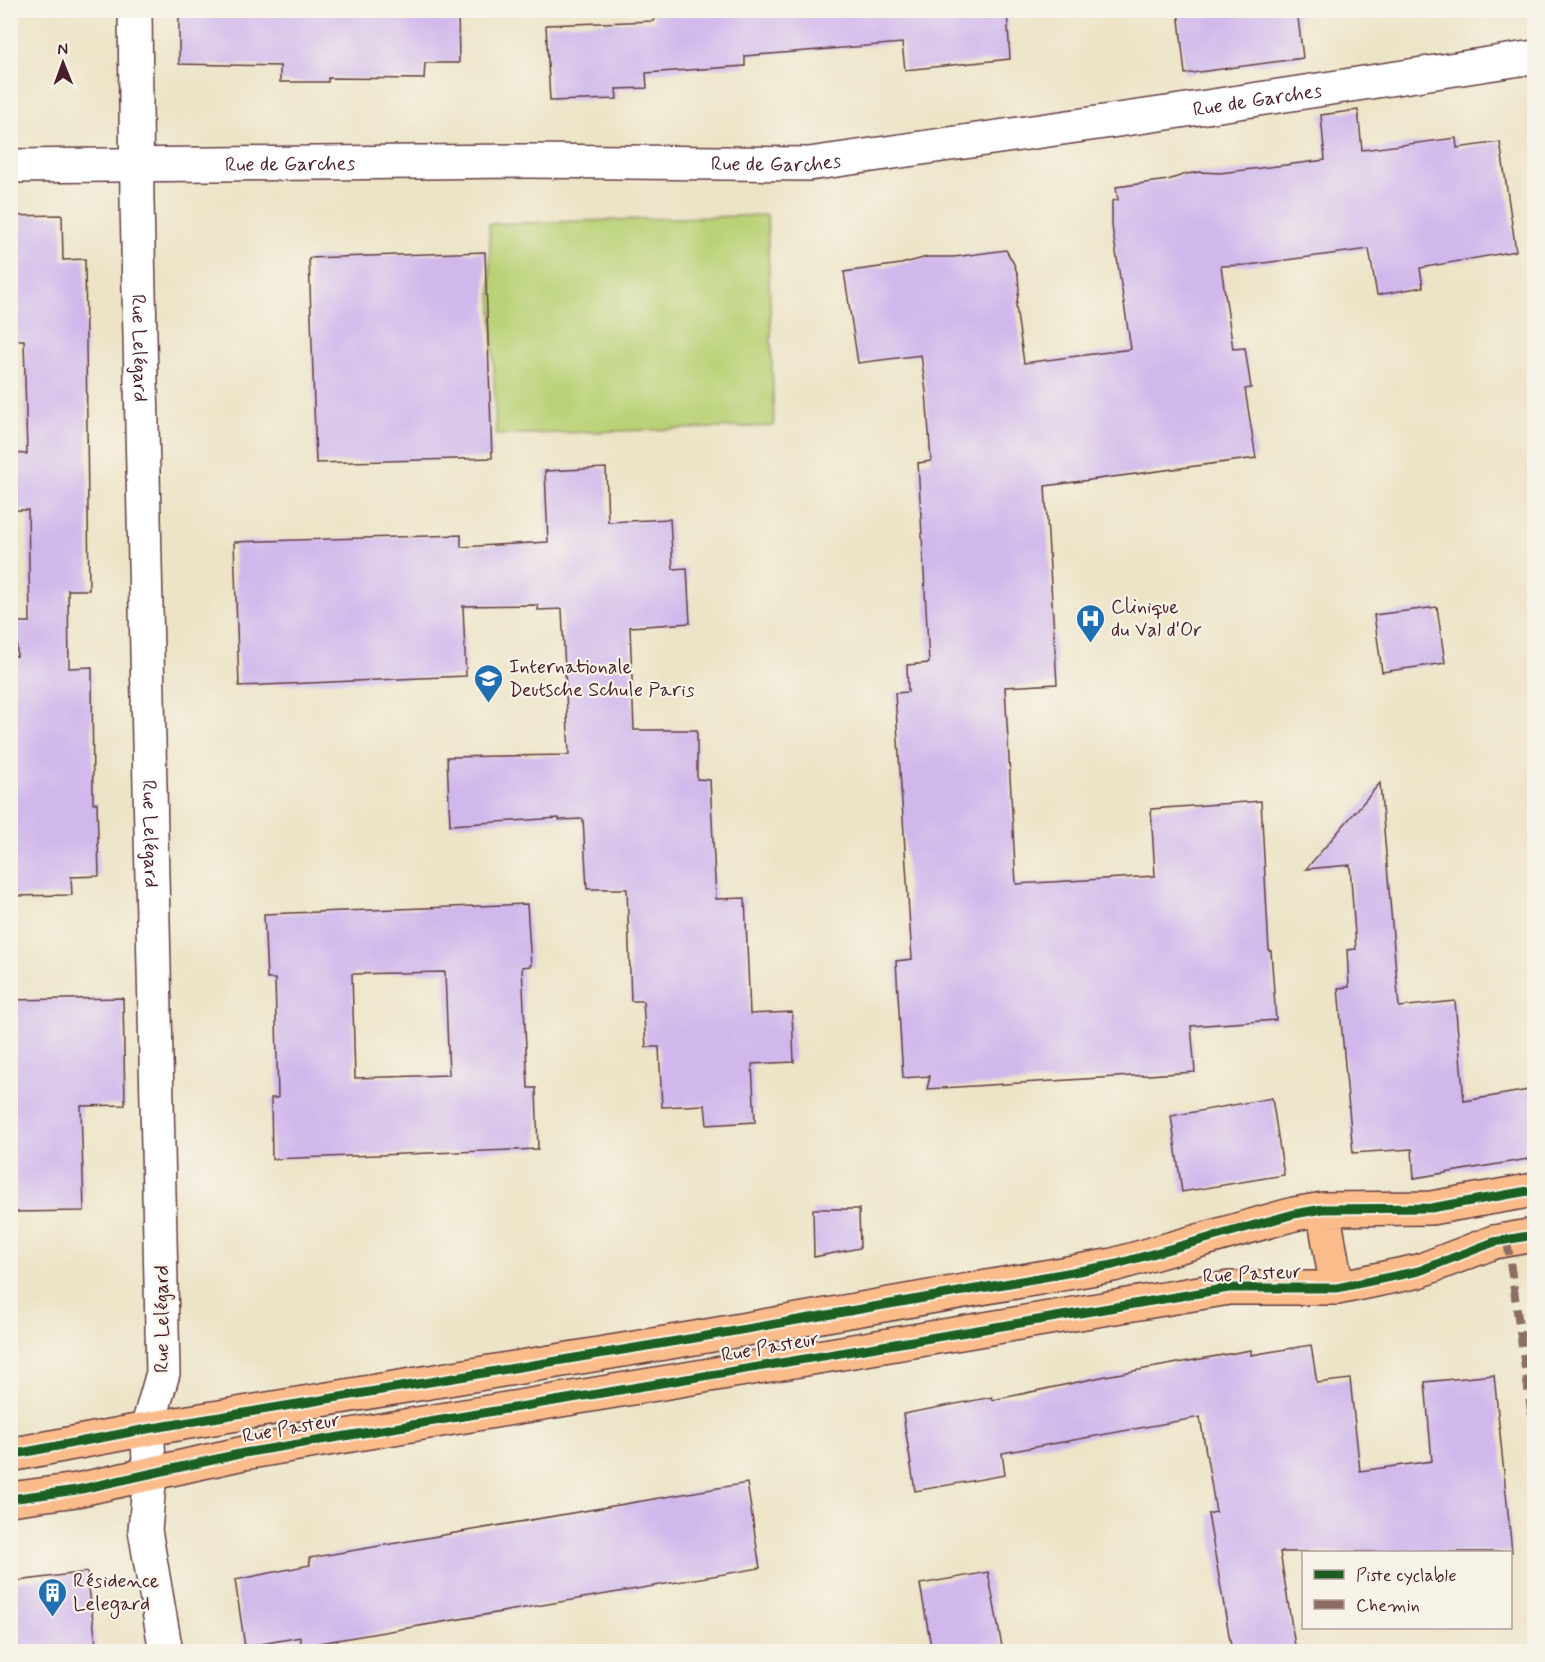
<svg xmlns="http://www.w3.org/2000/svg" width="1545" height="1662" viewBox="0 0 1545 1662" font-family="Mynerve,sans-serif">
<rect width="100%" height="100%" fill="#f7f3e8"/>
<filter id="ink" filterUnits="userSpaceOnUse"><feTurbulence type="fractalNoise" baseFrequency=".0167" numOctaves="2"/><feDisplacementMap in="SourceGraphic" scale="12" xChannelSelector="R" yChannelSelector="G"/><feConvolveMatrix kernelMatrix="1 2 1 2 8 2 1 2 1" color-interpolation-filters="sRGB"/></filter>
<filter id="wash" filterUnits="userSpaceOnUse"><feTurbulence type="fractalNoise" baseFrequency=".008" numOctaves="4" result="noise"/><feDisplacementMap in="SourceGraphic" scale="24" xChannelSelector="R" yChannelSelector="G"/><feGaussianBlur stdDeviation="1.35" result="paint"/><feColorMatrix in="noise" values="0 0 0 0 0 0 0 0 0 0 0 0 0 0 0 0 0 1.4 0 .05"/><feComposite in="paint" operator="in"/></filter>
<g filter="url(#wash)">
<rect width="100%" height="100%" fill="#ede4c7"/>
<!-- green -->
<path fill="#bad277" stroke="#827851" stroke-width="1.5" d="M 767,215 L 774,426 L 496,435 L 489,224 Z"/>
<g id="blocks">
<!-- building -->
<path fill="#d0b8ec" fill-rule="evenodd" d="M 179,10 L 458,10 L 459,63 L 425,63 L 424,79 L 328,78 L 328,82 L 280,82 L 280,66 L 179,64 Z
M 654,10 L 1007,10 L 1010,59 L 905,70 L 902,43 L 745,56 L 745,66 L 646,73 L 647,88 L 616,89 L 617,99 L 550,101 L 546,25 L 654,21 Z
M 1178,10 L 1297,10 L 1303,58 L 1185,74 Z
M 1358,110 L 1362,150 L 1456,138 L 1457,148 L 1500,142 L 1516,251 L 1420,268 L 1423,287 L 1377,295 L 1369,249 L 1248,265 L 1221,266 L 1233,349 L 1245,348 L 1251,388 L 1245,389 L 1256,458 L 1045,486 L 1057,684 L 1005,687 L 1016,884 L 1155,876 L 1151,809 L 1261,801 L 1269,951 L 1271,951 L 1276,1020 L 1191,1026 L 1195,1072 L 927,1089 L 930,1076 L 903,1078 L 896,961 L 912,959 L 895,693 L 908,692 L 907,665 L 929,663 L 918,463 L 931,461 L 926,392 L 921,355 L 858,363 L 844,272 L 901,264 L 927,257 L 954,257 L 1006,250 L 1013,262 L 1018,275 L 1019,290 L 1016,307 L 1024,363 L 1131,349 L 1112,226 L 1112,201 L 1118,200 L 1116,187 L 1168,180 L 1186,174 L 1200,172 L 1220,173 L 1325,160 L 1321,115 Z
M 62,215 L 63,260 L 85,259 L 89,590 L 68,590 L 69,668 L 92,667 L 93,803 L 97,803 L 99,876 L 71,877 L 72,895 L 10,896 L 11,655 L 17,656 L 16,622 L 30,622 L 28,510 L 11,510 L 11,453 L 27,454 L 24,340 L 10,340 L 10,216 Z
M 485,252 L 492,458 L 316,463 L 309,258 Z
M 606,468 L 608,522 L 670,519 L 673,569 L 687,568 L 690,623 L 630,627 L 634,730 L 697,730 L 697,779 L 710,780 L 716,899 L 745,898 L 750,1014 L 792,1012 L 794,1062 L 752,1064 L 755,1122 L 707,1125 L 705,1105 L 662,1107 L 659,1047 L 646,1047 L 643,1001 L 631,1001 L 627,889 L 587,889 L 583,819 L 559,820 L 559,818 L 450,825 L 447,757 L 569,755 L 562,609 L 538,610 L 538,605 L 463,606 L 466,676 L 239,686 L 234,542 L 461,535 L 461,547 L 548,542 L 545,471 Z
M 1437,607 L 1445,663 L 1382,672 L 1374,615 Z
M 1380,783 L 1399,1007 L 1455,1001 L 1464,1101 L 1534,1089 L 1534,1158 L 1414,1178 L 1412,1149 L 1353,1153 L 1338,988 L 1349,987 L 1347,950 L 1356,949 L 1350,865 L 1306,869 Z
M 527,904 L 531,966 L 522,967 L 528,1088 L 536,1088 L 538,1149 L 272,1159 L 271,1098 L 278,1098 L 275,979 L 267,979 L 264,914 ZM 445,972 L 449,1075 L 355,1078 L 352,974 Z
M 123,998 L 125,1105 L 81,1106 L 84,1211 L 12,1212 L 12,1207 L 10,1207 L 10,1000 Z
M 1272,1098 L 1284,1175 L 1182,1192 L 1171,1116 Z
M 813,1209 L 859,1209 L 860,1248 L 814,1257 Z
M 1311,1345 L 1317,1383 L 1350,1379 L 1360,1471 L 1432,1461 L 1425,1382 L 1494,1375 L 1512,1552 L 1280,1552 L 1296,1652 L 1232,1652 L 1208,1514 L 1216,1512 L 1200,1417 L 1002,1453 L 1005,1475 L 915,1491 L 903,1414 L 992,1397 L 993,1400 L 1111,1375 L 1251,1350 L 1251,1355 Z
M 747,1483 L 760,1568 L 302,1646 L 300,1637 L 245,1647 L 235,1580 L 310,1565 L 309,1558 Z
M 87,1572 L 97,1652 L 10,1652 L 10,1582 Z
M 988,1572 L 1003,1652 L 932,1652 L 920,1584 Z"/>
</g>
</g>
<g filter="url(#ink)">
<use href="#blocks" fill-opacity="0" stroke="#623d42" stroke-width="1.5"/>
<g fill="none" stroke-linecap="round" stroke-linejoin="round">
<defs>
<g id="minor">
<path id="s1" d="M 135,10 L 137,201 L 163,1373 L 147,1429 L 150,1474 L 145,1530 L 166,1652"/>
<path id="s2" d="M 10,166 L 527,161 L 809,164 L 1167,113 L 1534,57"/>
</g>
<path id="primary" d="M 1323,1209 L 1337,1288
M 10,1455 L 147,1429 L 695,1338 L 1113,1265 L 1294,1214 L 1323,1209 L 1431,1208 L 1534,1190
M 10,1499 L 77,1490 L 244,1453 L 1229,1288 L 1337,1288 L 1419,1271 L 1494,1242 L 1534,1235"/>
</defs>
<!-- minor casing -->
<use href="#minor" stroke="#623d42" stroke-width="36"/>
<!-- primary casing -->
<use href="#primary" stroke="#623d42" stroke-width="36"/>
<!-- minor -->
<use href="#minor" stroke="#fff" stroke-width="33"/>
<!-- primary -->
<use href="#primary" stroke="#fabc8b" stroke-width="33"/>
<!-- quiet -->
<path stroke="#8d6e63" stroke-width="8" stroke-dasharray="15 8" stroke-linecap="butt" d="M 1507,1240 L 1534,1431"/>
<defs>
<path id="cycleway" d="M 10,1455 L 147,1429 L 695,1338 L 1113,1265 L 1294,1214 L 1323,1209 L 1431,1208 L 1534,1190
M 10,1499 L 77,1490 L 244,1453 L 1229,1288 L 1337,1288 L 1419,1271 L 1494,1242 L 1534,1235"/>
</defs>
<!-- cycleway casing -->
<use href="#cycleway" stroke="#f7f3e8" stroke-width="13"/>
<!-- cycleway -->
<use href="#cycleway" stroke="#1b5e20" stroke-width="9"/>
</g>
</g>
<!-- icons -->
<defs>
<symbol id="hospital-pin" viewBox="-11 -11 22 30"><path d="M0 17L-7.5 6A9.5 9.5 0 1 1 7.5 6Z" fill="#1f6fb2" stroke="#f7f3e8"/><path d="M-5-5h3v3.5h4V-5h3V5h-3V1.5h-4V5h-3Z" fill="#fff"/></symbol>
<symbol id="school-pin" viewBox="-11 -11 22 30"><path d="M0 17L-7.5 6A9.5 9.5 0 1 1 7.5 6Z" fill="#1f6fb2" stroke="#f7f3e8"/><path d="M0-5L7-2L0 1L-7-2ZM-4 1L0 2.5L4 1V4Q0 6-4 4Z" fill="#fff"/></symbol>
<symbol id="building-pin" viewBox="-11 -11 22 30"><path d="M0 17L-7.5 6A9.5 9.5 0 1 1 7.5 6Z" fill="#1f6fb2" stroke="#f7f3e8"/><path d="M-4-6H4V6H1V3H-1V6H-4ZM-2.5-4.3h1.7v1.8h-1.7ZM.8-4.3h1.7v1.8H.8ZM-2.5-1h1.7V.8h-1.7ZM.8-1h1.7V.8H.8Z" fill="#fff"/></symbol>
</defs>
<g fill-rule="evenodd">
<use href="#hospital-pin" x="1074" y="602" width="33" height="45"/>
<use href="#school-pin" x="472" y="662" width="33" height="45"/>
<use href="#building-pin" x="36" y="1576" width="33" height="45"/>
</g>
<g text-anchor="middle" stroke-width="4.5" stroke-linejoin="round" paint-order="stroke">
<!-- street labels -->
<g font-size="20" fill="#4a1f2b" stroke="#f7f3e8">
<text dy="7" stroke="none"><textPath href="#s2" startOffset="1252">Rue de Garches</textPath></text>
<text dy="7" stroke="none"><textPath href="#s2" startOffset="766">Rue de Garches</textPath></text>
<text dy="7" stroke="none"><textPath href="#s2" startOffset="280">Rue de Garches</textPath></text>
<text dy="7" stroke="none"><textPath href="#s1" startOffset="338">Rue Lelégard</textPath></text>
<text dy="7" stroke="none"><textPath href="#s1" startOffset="824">Rue Lelégard</textPath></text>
<text transform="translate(1252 1273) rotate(-3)" y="7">Rue Pasteur</text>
<text transform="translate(161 1319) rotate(-90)" y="7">Rue Lelégard</text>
<text transform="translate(770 1346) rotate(-10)" y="7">Rue Pasteur</text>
<text transform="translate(291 1427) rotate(-10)" y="7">Rue Pasteur</text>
</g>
<!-- poi labels -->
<g font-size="20" fill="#4a1f2b" stroke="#f7f3e8" text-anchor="start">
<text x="1111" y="613">Clinique<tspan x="1111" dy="23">du Val d'Or</tspan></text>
<text x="509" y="673">Internationale<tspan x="509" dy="23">Deutsche Schule Paris</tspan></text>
<text x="73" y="1587">Résidence<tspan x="73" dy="23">Lelegard</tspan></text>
</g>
</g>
<!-- margin -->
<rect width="1545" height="1662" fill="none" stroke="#f7f3e8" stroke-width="36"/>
<!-- legend -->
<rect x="1302" y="1551" width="210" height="78" fill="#f7f3e8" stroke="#b29e9c" stroke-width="1.5"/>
<rect x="1314" y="1570" width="30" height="9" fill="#1b5e20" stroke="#b29e9c" stroke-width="1.5"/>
<text x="1356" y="1581" font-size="18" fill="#4a1f2b">Piste cyclable</text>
<rect x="1314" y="1600" width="30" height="9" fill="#8d6e63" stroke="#b29e9c" stroke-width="1.5"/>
<text x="1356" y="1611" font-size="18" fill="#4a1f2b">Chemin</text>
<!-- north arrow -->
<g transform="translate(63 63) rotate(359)" stroke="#f7f3e8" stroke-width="4.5" paint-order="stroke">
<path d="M0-4.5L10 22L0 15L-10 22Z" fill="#4a1f2b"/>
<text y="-9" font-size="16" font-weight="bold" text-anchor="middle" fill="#4a1f2b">N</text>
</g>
</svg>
